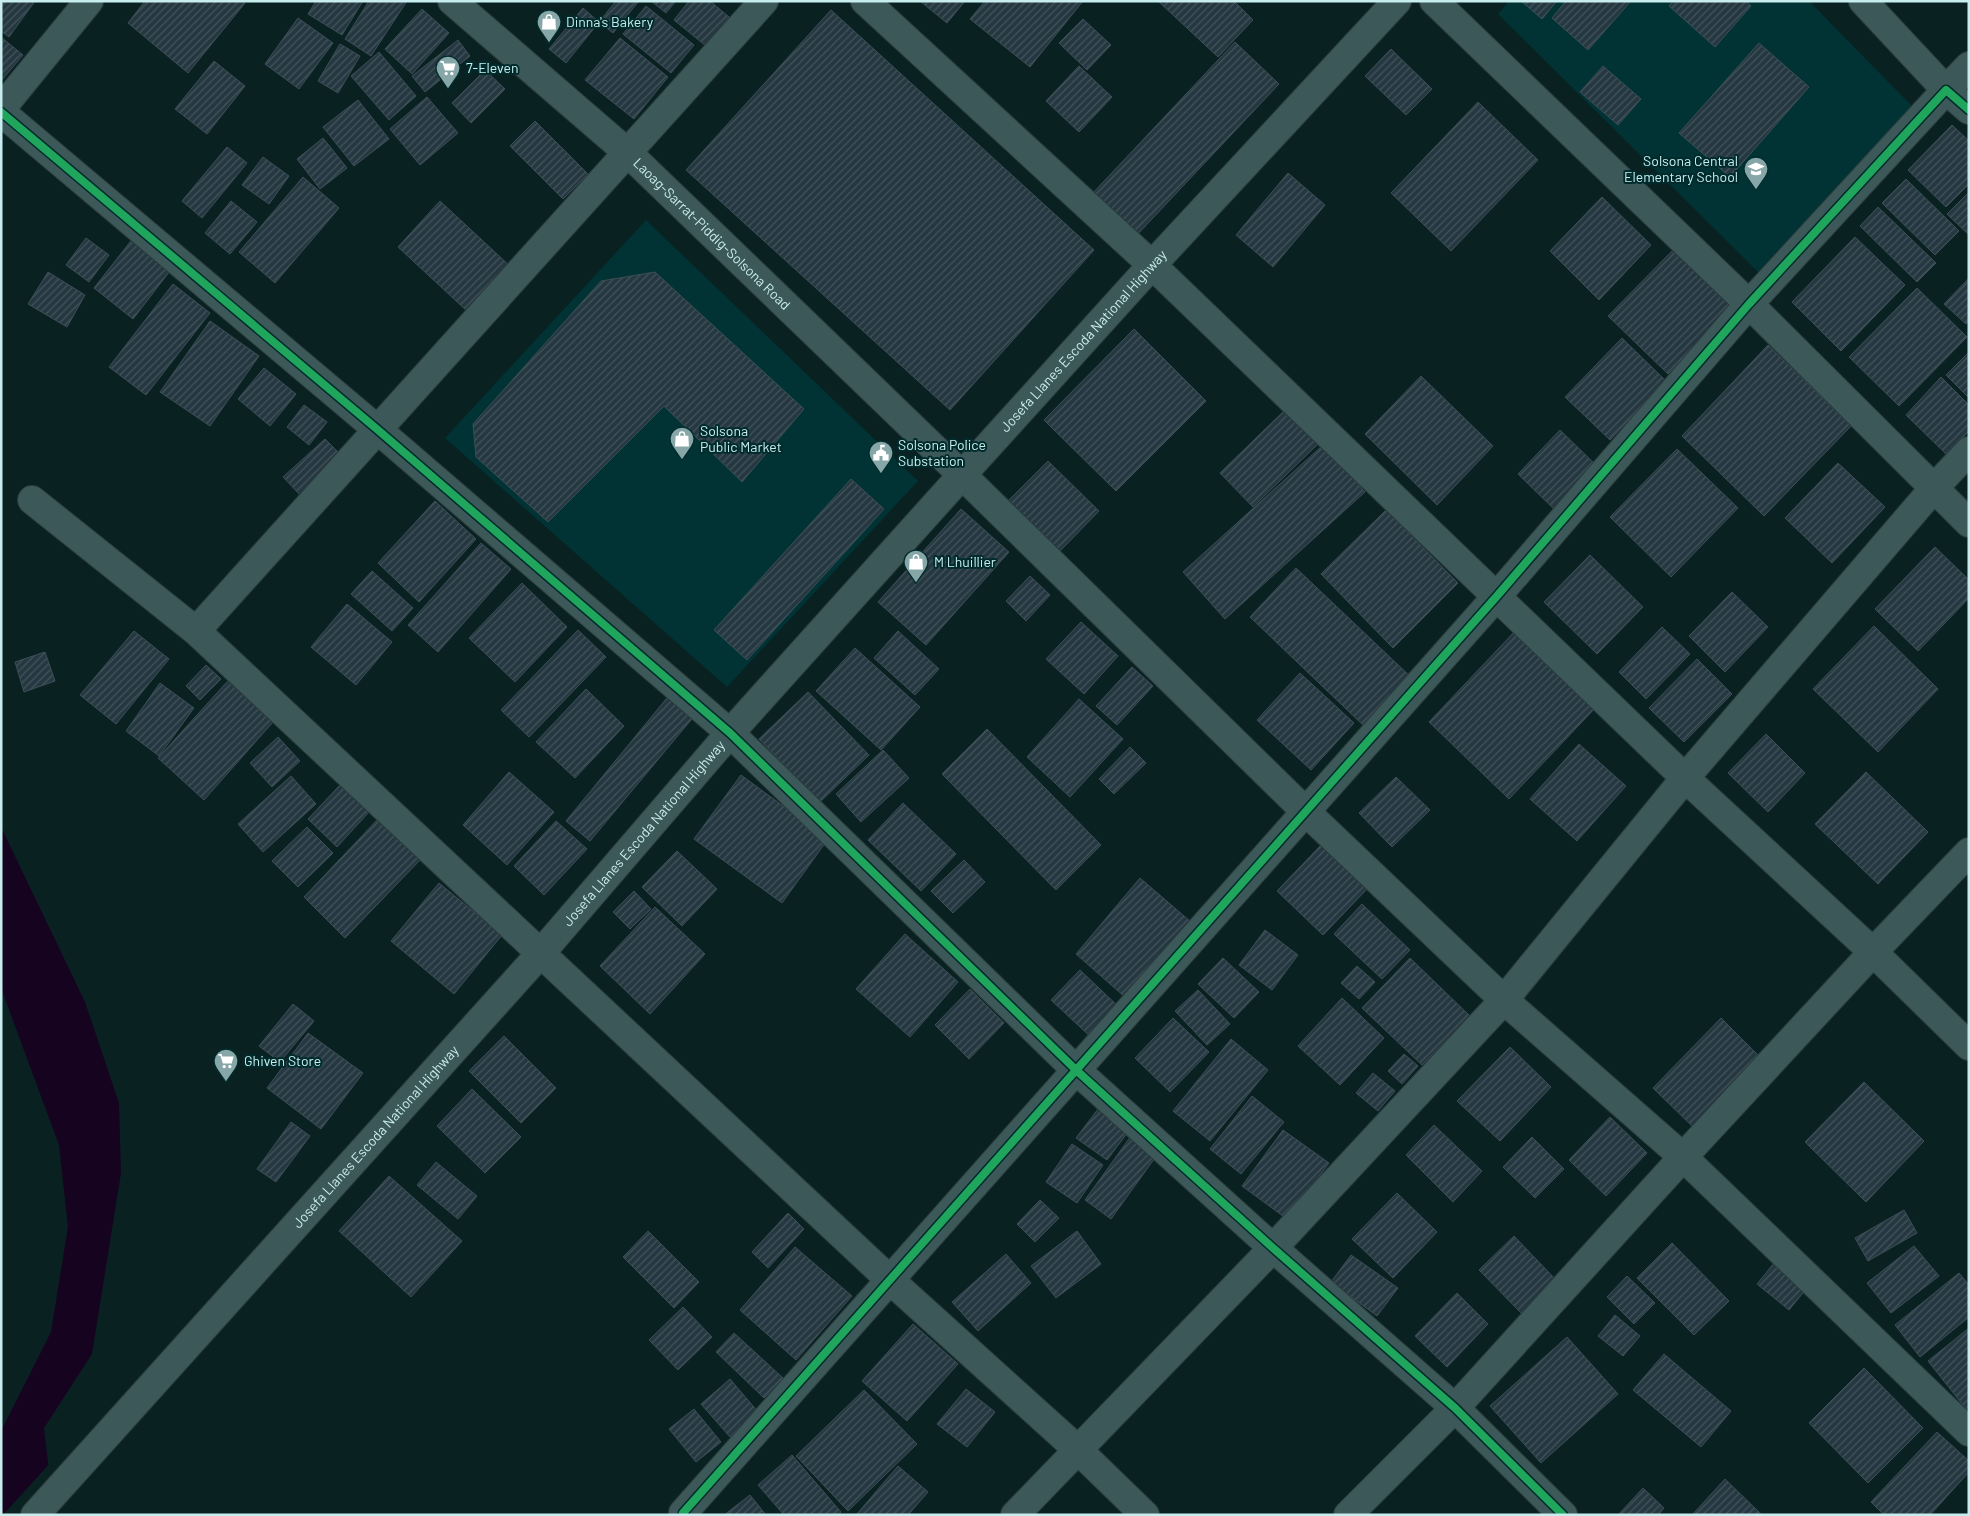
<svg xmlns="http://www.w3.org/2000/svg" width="1970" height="1516" viewBox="0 0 1970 1516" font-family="Barlow,sans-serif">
<defs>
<pattern id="building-hatch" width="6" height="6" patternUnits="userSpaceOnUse" patternTransform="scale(1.25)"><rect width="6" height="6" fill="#253740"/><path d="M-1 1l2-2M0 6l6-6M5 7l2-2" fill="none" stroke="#43545c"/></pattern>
</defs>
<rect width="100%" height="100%" fill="#0a2122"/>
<!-- built -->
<path fill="#013234" d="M 1509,1 L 1809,1 L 1912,106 L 1760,274 L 1498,14 Z
M 646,220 L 918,481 L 727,687 L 445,438 Z"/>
<!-- water -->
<path fill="#16031f" d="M 1,827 L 85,1002 L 119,1103 L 121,1173 L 92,1354 L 44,1428 L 54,1515 L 1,1515 L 1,1431 L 51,1332 L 68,1227 L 59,1145 L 1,988 Z"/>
<!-- pier -->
<path fill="#0a2122" d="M 51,1462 L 56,1515 L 3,1515 Z"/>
<!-- building -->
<path fill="url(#building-hatch)" stroke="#3d4e56" d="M 1,1 L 35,1 L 9,37 L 1,31 Z
M 145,1 L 243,1 L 245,3 L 188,73 L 128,23 Z
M 316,1 L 363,1 L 342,35 L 308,14 Z
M 369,1 L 407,1 L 371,56 L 345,39 Z
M 616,1 L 639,1 L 613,33 L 599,22 Z
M 651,1 L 676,1 L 666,13 Z
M 689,1 L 710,1 L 729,17 L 706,46 L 674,20 Z
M 920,1 L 965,1 L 947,23 Z
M 985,1 L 1083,1 L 1030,67 L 970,19 Z
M 1158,1 L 1234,1 L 1253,20 L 1218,57 Z
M 1521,1 L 1557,1 L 1542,19 Z
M 1566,1 L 1631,1 L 1588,50 L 1552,18 Z
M 1673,1 L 1746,1 L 1751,6 L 1715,47 L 1669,6 Z
M 646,6 L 694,45 L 671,73 L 623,34 Z
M 583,8 L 599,22 L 566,63 L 549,49 Z
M 422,9 L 449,33 L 412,74 L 385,49 Z
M 831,10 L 1094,250 L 950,410 L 686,170 Z
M 298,18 L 333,43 L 299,89 L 265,64 Z
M 1083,19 L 1111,45 L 1087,70 L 1059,43 Z
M 1,37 L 23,55 L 1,81 Z
M 620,38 L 668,77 L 634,119 L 585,80 Z
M 458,40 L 470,56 L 425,92 L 412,76 Z
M 1235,42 L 1279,84 L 1135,237 L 1091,195 Z
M 1759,43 L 1809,87 L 1730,177 L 1679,133 Z
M 340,44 L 360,56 L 338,93 L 318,81 Z
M 1391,49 L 1432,89 L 1406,115 L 1365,76 Z
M 379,52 L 416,96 L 389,120 L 351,76 Z
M 214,61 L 245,86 L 207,134 L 175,109 Z
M 1079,66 L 1112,97 L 1079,132 L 1046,101 Z
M 1603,66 L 1641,99 L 1618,125 L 1580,92 Z
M 485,70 L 505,89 L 471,123 L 452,103 Z
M 427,97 L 458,133 L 420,165 L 390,129 Z
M 358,100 L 389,139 L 354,166 L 323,127 Z
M 1478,102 L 1538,160 L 1451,251 L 1391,193 Z
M 535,121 L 588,174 L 563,199 L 510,146 Z
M 1952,125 L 1969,141 L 1969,184 L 1946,207 L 1908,170 Z
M 323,138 L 347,168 L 320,189 L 297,159 Z
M 227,147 L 247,163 L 202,218 L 182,201 Z
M 263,157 L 289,176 L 269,204 L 242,185 Z
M 1288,173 L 1325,205 L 1273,267 L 1236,235 Z
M 303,177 L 339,208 L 275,283 L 239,252 Z
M 1906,179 L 1959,231 L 1935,255 L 1882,203 Z
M 1969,192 L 1969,235 L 1947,214 Z
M 1602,197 L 1651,245 L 1599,300 L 1550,251 Z
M 231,201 L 257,222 L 230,254 L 205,233 Z
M 440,201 L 511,267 L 468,312 L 398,247 Z
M 1878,207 L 1936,263 L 1917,282 L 1860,226 Z
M 134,237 L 173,267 L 133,319 L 94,288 Z
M 1855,237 L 1905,285 L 1841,351 L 1792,302 Z
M 86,238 L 109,255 L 89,282 L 66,265 Z
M 1675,248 L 1733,305 L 1668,374 L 1608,316 Z
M 48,272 L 85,295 L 67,327 L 28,304 Z
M 655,272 L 804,409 L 742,482 L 664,406 L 548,522 L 476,457 L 473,424 L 601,281 Z
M 1969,278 L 1969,321 L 1966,324 L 1944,304 Z
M 173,284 L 210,313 L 146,395 L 109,367 Z
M 1917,288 L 1967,337 L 1899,406 L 1849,357 Z
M 210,321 L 259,356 L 210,426 L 160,392 Z
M 1134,329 L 1206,401 L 1116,491 L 1044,420 Z
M 1622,338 L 1666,381 L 1610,440 L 1565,397 Z
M 1768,345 L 1851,426 L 1764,516 L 1682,436 Z
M 1969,352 L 1969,398 L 1946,375 Z
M 264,368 L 296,394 L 270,426 L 238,399 Z
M 1421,376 L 1493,446 L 1437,505 L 1365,434 Z
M 1941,377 L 1969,405 L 1969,431 L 1946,454 L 1906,415 Z
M 304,405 L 327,422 L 309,445 L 287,427 Z
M 1287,408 L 1320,442 L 1253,507 L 1220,473 Z
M 1560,430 L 1600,469 L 1558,513 L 1518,474 Z
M 325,439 L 344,458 L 302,497 L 283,477 Z
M 1323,445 L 1365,492 L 1225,619 L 1183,572 Z
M 1677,449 L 1738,508 L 1671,577 L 1610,517 Z
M 1048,461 L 1099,511 L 1060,551 L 1008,501 Z
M 1838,463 L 1885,507 L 1832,563 L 1785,518 Z
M 851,479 L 884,509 L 747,660 L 714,630 Z
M 435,501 L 476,539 L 419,602 L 378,563 Z
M 961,509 L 1009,552 L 926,645 L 878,602 Z
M 1386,510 L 1458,583 L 1393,648 L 1321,574 Z
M 481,543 L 511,569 L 438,652 L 408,625 Z
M 1935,547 L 1969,580 L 1969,598 L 1918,651 L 1875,609 Z
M 1590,555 L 1643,607 L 1597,654 L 1544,602 Z
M 1296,568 L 1413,679 L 1366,728 L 1250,617 Z
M 372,571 L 413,608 L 392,631 L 351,594 Z
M 1030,576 L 1050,595 L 1026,621 L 1006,601 Z
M 522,583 L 567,627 L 515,682 L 469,638 Z
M 1732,592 L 1768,627 L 1725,672 L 1689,636 Z
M 347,604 L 392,642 L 356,685 L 311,647 Z
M 1081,622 L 1118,656 L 1084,694 L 1046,659 Z
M 1874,626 L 1938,689 L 1878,752 L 1813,689 Z
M 1662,627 L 1690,654 L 1646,699 L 1619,672 Z
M 1517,629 L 1598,705 L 1509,799 L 1429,722 Z
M 578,630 L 606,657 L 529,737 L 501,710 Z
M 134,631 L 169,659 L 116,724 L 80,695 Z
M 898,631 L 939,669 L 915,695 L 874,658 Z
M 855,648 L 920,707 L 881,750 L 816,691 Z
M 45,652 L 55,681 L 24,692 L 15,662 Z
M 1697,659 L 1732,694 L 1684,742 L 1649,708 Z
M 206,665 L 221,679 L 200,700 L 186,686 Z
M 1132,667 L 1153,686 L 1117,725 L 1096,706 Z
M 236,672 L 281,713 L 204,800 L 158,758 Z
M 1300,673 L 1354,723 L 1311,770 L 1257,720 Z
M 160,683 L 194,708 L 159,756 L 126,731 Z
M 586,689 L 624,726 L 575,778 L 536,742 Z
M 808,692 L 869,755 L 820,802 L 759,739 Z
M 671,693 L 696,714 L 590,841 L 566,821 Z
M 1079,699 L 1123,739 L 1070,797 L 1027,757 Z
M 987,729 L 1101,845 L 1056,890 L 942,774 Z
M 1766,734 L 1805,773 L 1768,812 L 1728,773 Z
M 278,737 L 300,761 L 272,787 L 250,763 Z
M 1579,744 L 1626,786 L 1577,841 L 1530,799 Z
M 1130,747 L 1146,763 L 1114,794 L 1099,779 Z
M 883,750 L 909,778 L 861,822 L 836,794 Z
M 509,772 L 554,812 L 507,865 L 463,825 Z
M 1866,772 L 1928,832 L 1878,884 L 1815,824 Z
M 741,775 L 828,839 L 782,903 L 694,839 Z
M 291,776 L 316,804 L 263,852 L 238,824 Z
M 1396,777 L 1430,810 L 1392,847 L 1359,813 Z
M 340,785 L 369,812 L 337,847 L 308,819 Z
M 903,803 L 956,854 L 921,891 L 868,840 Z
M 378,819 L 421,859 L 345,938 L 304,897 Z
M 556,821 L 587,849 L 544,895 L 514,866 Z
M 307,827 L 333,853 L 298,887 L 272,861 Z
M 1322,844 L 1368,888 L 1323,935 L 1277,891 Z
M 677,851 L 717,889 L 682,926 L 642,887 Z
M 964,860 L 985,882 L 953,913 L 931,891 Z
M 1140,878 L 1191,922 L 1126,998 L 1076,954 Z
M 439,883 L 502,935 L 454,994 L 391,941 Z
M 634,891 L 651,909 L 630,929 L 613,912 Z
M 1362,904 L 1410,950 L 1382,979 L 1334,934 Z
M 655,907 L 705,954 L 650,1014 L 600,966 Z
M 1265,930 L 1298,955 L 1272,990 L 1239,965 Z
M 905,934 L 958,982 L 910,1037 L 856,989 Z
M 1223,958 L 1259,992 L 1234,1018 L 1198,984 Z
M 1410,958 L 1470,1016 L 1422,1065 L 1362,1008 Z
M 1357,966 L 1375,982 L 1359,999 L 1341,983 Z
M 1080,970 L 1122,1010 L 1094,1040 L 1051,1000 Z
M 970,989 L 1004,1023 L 969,1059 L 935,1025 Z
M 1198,990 L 1230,1024 L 1207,1045 L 1175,1011 Z
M 1342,998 L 1384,1038 L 1340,1085 L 1298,1046 Z
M 293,1004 L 314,1021 L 280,1062 L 259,1046 Z
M 1173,1018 L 1209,1052 L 1170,1092 L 1135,1058 Z
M 1721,1018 L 1762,1059 L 1695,1129 L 1653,1088 Z
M 308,1033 L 363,1073 L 321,1129 L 267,1088 Z
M 504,1036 L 556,1088 L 521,1123 L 469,1071 Z
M 1231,1039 L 1268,1070 L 1210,1141 L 1173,1111 Z
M 1510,1047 L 1551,1087 L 1500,1141 L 1457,1101 Z
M 1404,1054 L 1418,1066 L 1402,1084 L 1388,1071 Z
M 1373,1073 L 1395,1091 L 1378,1111 L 1356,1093 Z
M 1864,1082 L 1924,1141 L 1866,1202 L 1805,1142 Z
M 472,1089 L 521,1137 L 485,1173 L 437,1126 Z
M 1252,1096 L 1284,1122 L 1241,1174 L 1210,1149 Z
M 1098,1109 L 1128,1132 L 1107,1160 L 1076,1138 Z
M 1610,1117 L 1647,1153 L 1606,1196 L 1569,1160 Z
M 291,1122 L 310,1136 L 276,1182 L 257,1169 Z
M 1434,1125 L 1482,1171 L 1453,1202 L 1406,1155 Z
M 1283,1130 L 1329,1163 L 1287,1219 L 1242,1186 Z
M 1131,1136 L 1157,1155 L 1111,1219 L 1085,1200 Z
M 1532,1137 L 1564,1169 L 1535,1198 L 1503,1167 Z
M 1072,1144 L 1103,1165 L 1077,1203 L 1046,1182 Z
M 436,1162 L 477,1196 L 458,1219 L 417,1185 Z
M 389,1176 L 462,1241 L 411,1297 L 339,1231 Z
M 1397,1193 L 1437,1232 L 1393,1278 L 1352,1239 Z
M 1040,1200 L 1059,1218 L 1035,1242 L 1017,1224 Z
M 1904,1210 L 1917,1233 L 1868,1261 L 1855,1238 Z
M 788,1213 L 804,1229 L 768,1268 L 752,1252 Z
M 648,1231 L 699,1282 L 674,1308 L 623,1257 Z
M 1077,1231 L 1101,1264 L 1056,1298 L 1031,1266 Z
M 1514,1236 L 1558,1282 L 1523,1315 L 1479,1270 Z
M 1672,1243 L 1729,1301 L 1694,1335 L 1637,1278 Z
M 1914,1246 L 1939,1276 L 1891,1313 L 1867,1283 Z
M 795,1247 L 852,1296 L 796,1360 L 740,1310 Z
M 1006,1254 L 1031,1283 L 978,1331 L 952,1302 Z
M 1351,1255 L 1398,1288 L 1377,1316 L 1331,1282 Z
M 1775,1262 L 1807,1288 L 1789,1310 L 1757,1284 Z
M 1959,1273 L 1969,1285 L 1969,1317 L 1920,1357 L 1895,1325 Z
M 1627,1276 L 1655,1303 L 1634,1324 L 1607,1297 Z
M 1457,1293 L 1488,1324 L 1447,1367 L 1415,1336 Z
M 683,1307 L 712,1337 L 678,1370 L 649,1340 Z
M 1615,1315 L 1640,1336 L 1623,1356 L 1598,1336 Z
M 913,1324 L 958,1364 L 907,1421 L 862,1381 Z
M 1969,1328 L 1969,1407 L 1966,1409 L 1928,1361 Z
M 734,1333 L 783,1378 L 764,1398 L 716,1352 Z
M 1567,1337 L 1618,1394 L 1541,1463 L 1490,1406 Z
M 1664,1354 L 1731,1411 L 1701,1447 L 1633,1390 Z
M 1864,1368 L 1923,1428 L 1868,1483 L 1809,1423 Z
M 730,1379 L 759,1413 L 730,1437 L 701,1404 Z
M 966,1389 L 995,1412 L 967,1447 L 937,1424 Z
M 864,1390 L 917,1444 L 848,1511 L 796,1456 Z
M 694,1409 L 721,1442 L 696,1462 L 669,1429 Z
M 1937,1432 L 1969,1461 L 1969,1472 L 1930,1515 L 1884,1515 L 1871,1502 Z
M 792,1455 L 841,1512 L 838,1515 L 784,1515 L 758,1485 Z
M 898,1466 L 928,1492 L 908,1515 L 856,1515 Z
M 1725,1479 L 1762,1515 L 1692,1515 Z
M 1643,1488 L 1664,1508 L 1658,1515 L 1618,1515 Z
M 750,1495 L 766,1515 L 724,1515 Z"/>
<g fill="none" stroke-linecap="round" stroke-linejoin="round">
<defs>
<path id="minor" d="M 865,1 L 1152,265 L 1685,778 L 1873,952 L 1969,1046
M 1434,1 L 1749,304 L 1969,523
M 1,109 L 89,1
M 1,112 L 378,430 L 730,733 L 1076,1070 L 1273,1248 L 1455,1408 L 1563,1515
M 962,475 L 1304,810 L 1504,1000 L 1683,1157 L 1969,1432
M 32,500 L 196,631 L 890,1280 L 1077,1449 L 1145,1515
M 196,631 L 764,1
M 683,1513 L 1497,596 L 1749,304 L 1946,90 L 1969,110
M 1015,1515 L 1273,1248 L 1504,1000 L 1685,778 L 1934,488 L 1969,451
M 1348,1515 L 1455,1408 L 1683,1157 L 1873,952 L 1969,852"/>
<g id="secondary">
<path id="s1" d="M 452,1 L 628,153 L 962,475"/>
<path d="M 1863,1 L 1946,90 L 1969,66"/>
<path id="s2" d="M 35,1515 L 540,954 L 730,733 L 962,475 L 1152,265 L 1397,1"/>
</g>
</defs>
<!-- minor casing -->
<use href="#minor" stroke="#2b3c3d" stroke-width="30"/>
<!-- secondary casing -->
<use href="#secondary" stroke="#2b3c3d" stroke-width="30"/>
<!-- minor -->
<use href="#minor" stroke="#3c5859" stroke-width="28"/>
<!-- secondary -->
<use href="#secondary" stroke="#3c5859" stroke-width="28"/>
<defs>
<path id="cycleway" d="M 1,112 L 378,430 L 730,733 L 1076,1070 L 1273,1248 L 1455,1408 L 1563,1515
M 683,1513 L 1497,596 L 1749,304 L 1946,90 L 1969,110"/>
</defs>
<!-- cycleway casing -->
<use href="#cycleway" stroke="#002b2c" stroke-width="11"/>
<!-- cycleway -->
<use href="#cycleway" stroke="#20a55d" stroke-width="8"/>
</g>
<!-- icons -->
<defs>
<symbol id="shop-pin" viewBox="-11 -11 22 30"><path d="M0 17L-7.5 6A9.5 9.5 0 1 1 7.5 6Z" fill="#86a6a7" stroke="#002b2c"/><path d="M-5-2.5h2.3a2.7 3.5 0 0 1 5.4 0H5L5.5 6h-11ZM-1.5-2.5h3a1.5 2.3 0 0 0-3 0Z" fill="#fff"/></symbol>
<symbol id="supermarket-pin" viewBox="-11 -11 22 30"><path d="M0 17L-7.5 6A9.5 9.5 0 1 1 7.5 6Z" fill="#86a6a7" stroke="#002b2c"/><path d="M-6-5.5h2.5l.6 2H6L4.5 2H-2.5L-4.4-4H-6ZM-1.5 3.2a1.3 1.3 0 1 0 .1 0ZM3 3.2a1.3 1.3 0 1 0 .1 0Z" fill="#fff"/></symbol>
<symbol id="school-pin" viewBox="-11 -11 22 30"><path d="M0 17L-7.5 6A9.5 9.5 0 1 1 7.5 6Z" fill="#86a6a7" stroke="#002b2c"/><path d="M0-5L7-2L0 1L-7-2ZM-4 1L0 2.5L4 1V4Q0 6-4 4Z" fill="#fff"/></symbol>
<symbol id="civic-pin" viewBox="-11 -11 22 30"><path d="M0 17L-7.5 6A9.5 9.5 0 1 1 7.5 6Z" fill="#86a6a7" stroke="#002b2c"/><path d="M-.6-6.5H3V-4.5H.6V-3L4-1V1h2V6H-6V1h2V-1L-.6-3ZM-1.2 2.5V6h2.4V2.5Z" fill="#fff"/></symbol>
</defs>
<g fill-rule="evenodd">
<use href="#shop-pin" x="535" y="8" width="28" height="38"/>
<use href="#supermarket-pin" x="434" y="54" width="28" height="38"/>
<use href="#school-pin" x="1742" y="155" width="28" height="38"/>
<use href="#shop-pin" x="668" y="425" width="28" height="38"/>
<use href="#civic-pin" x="867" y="439" width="28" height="38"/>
<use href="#shop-pin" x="902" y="548" width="28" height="38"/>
<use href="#supermarket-pin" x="212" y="1047" width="28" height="38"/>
</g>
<g text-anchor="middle" stroke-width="4" stroke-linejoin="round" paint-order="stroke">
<!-- poi labels -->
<g font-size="14" fill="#c8edee" stroke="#002b2c" text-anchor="start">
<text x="566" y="27">Dinna's Bakery</text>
<text x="466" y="73">7-Eleven</text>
<text x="1738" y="166" text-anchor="end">Solsona Central<tspan x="1738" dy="16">Elementary School</tspan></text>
<text x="700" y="436">Solsona<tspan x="700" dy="16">Public Market</tspan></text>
<text x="898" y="450">Solsona Police<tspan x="898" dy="16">Substation</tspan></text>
<text x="934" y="567">M Lhuillier</text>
<text x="244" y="1066">Ghiven Store</text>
</g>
<!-- street labels -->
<g font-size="14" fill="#c8edee" stroke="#002b2c">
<text dy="5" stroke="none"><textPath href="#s1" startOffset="349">Laoag-Sarrat-Piddig-Solsona Road</textPath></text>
<text dy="5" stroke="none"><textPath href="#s2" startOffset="1574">Josefa Llanes Escoda National Highway</textPath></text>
<text dy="5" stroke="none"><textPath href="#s2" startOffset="914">Josefa Llanes Escoda National Highway</textPath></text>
<text dy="5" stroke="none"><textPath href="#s2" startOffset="509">Josefa Llanes Escoda National Highway</textPath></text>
</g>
</g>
<!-- border -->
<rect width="1970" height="1516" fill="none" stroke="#c8edee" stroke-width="5"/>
</svg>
